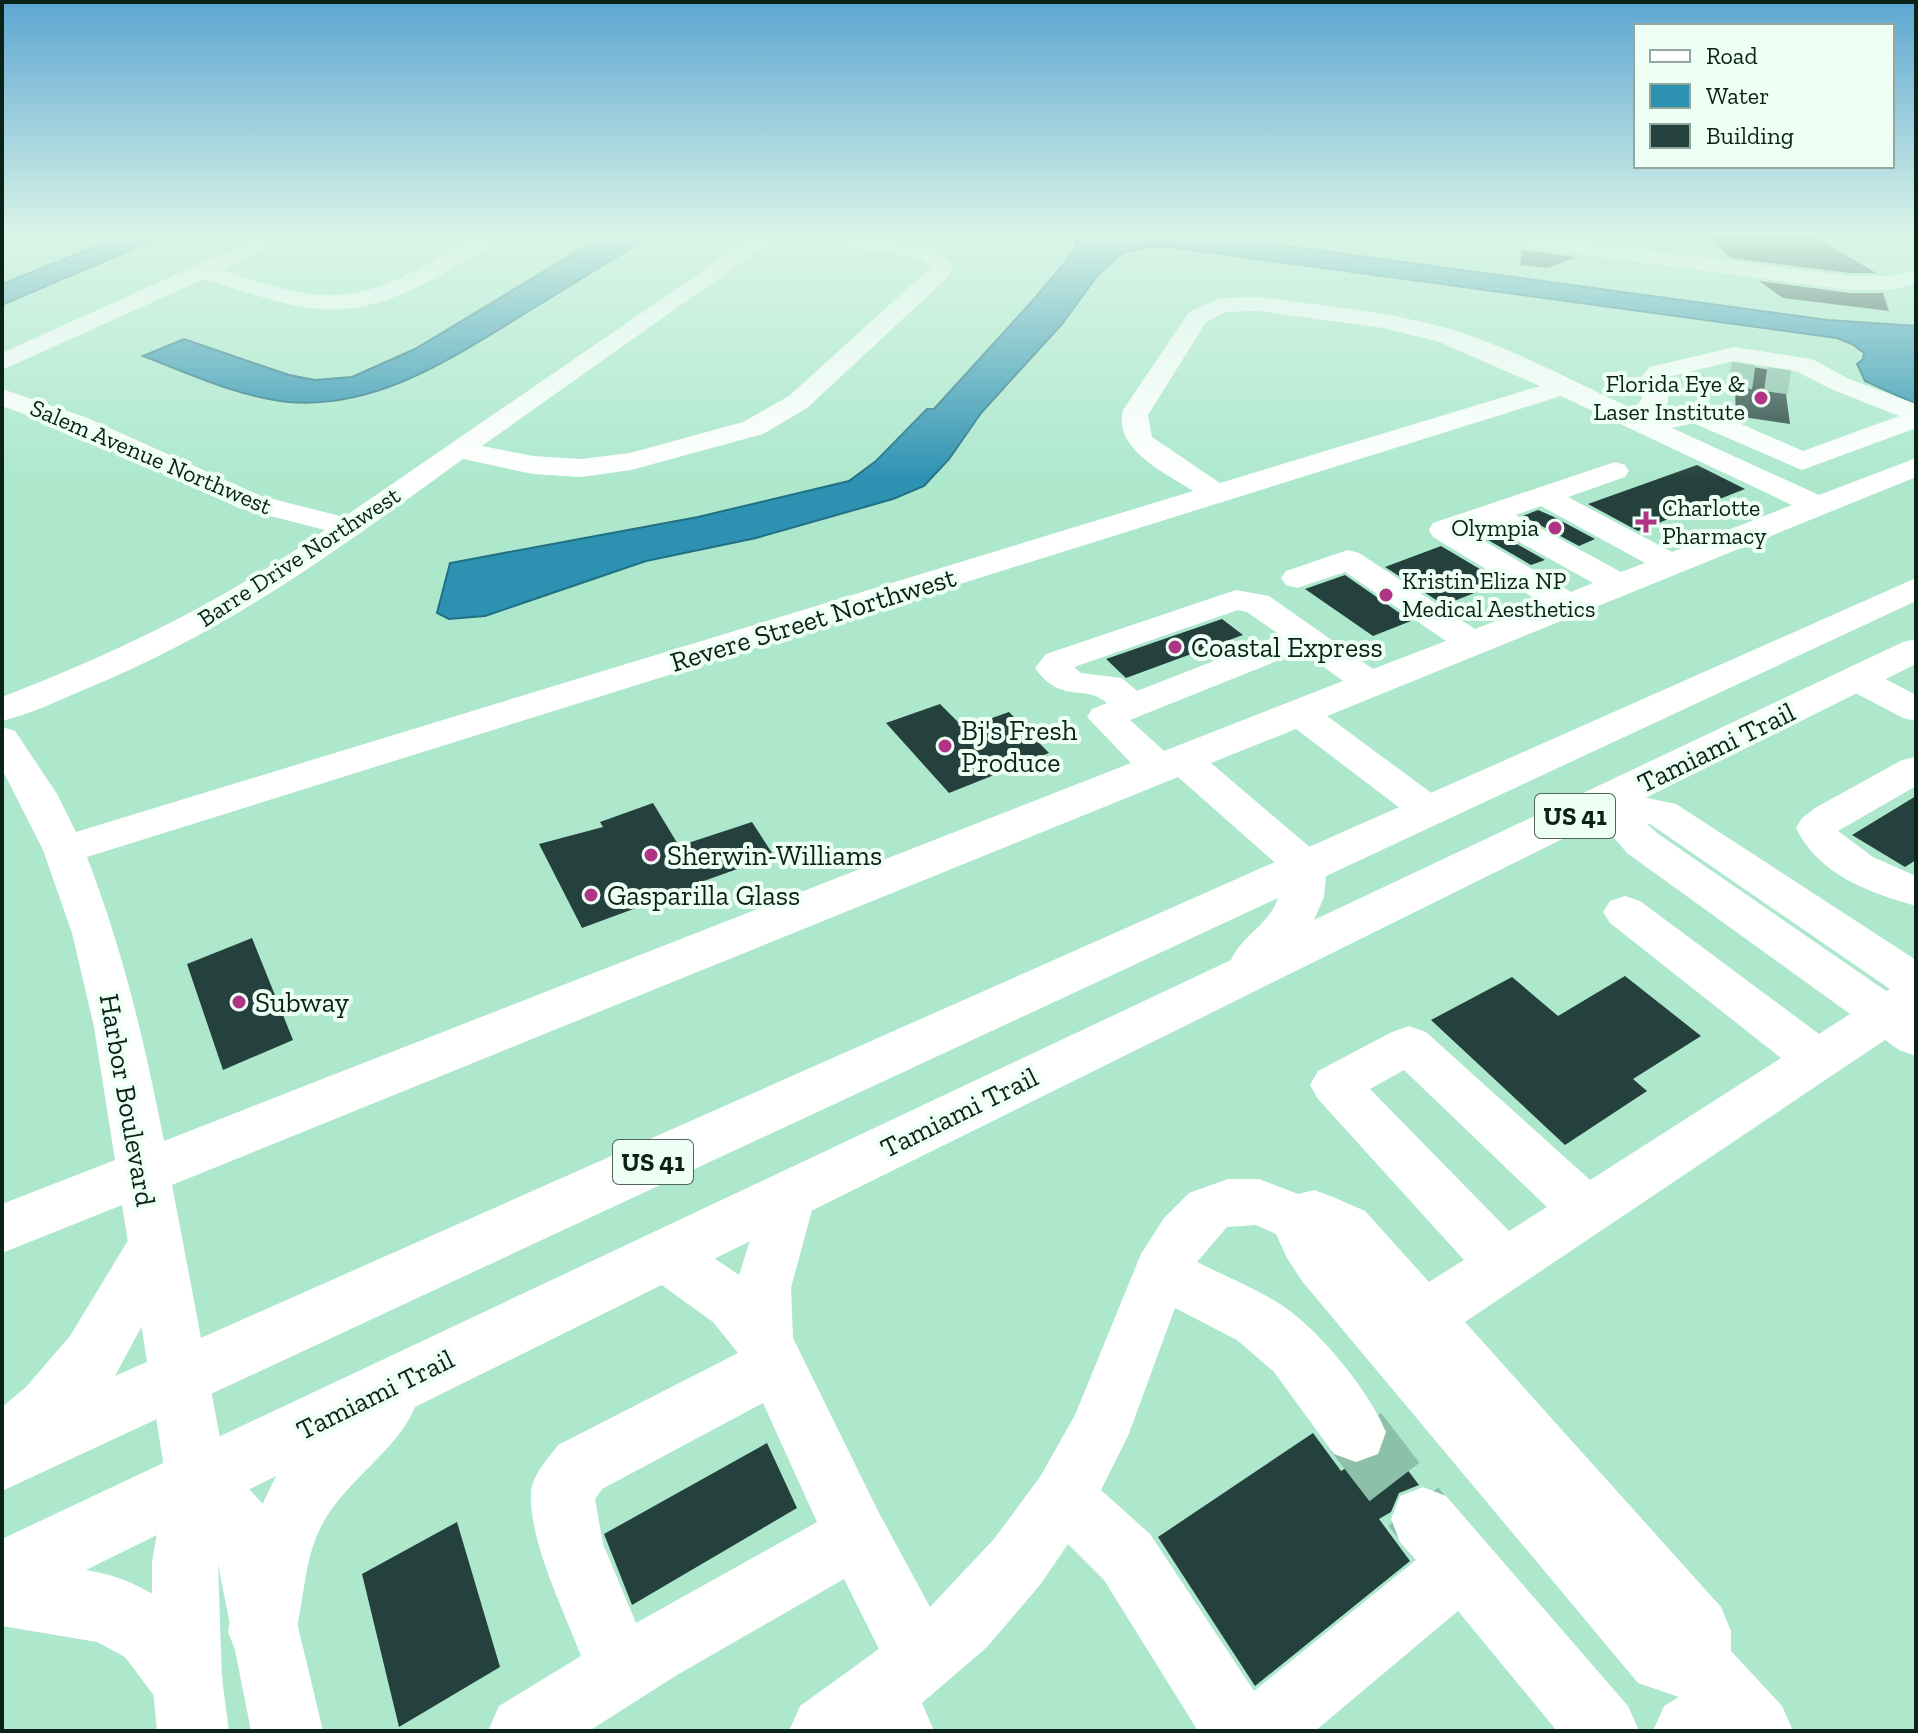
<svg xmlns="http://www.w3.org/2000/svg" width="1918" height="1733" viewBox="0 0 1918 1733" font-family="'Zilla Slab',serif">
<rect width="100%" height="100%" fill="#ade8cd"/>
<!-- water -->
<path fill="#2d91b2" stroke="#227084" stroke-width="2" d="M 119,237 L 161,237 L 2,305 L 2,284 Z
M 601,237 L 649,237 C 601,266 555,295 508,324 C 441,365 371,409 288,402 C 239,397 188,373 143,356 L 184,339 L 289,375 L 315,380 L 352,377 L 415,349 Z
M 1068,237 L 1220,237 L 1828,320 L 1916,326 L 1916,404 L 1865,381 L 1857,364 L 1863,359 L 1864,353 L 1852,344 L 1837,338 L 1170,247 L 1147,247 L 1122,253 L 1098,275 L 1062,324 L 981,413 L 949,459 L 924,486 L 893,499 L 756,538 L 646,561 L 485,616 L 449,619 L 437,613 L 450,563 L 698,517 L 849,481 L 876,461 L 927,409 L 934,409 L 1035,298 L 1076,249 L 1076,242 Z"/>
<!-- building -->
<path fill="#25413d" d="M 1707,237 L 1816,237 L 1876,273 L 1850,273 L 1731,258 Z
M 1522,250 L 1576,257 L 1548,268 L 1520,265 Z
M 1759,281 L 1850,293 L 1883,293 L 1889,311 L 1783,298 Z
M 1734,364 L 1783,372 L 1790,424 L 1736,416 Z
M 1697,465 L 1745,489 L 1638,531 L 1588,504 Z
M 1538,510 L 1552,516 L 1595,539 L 1579,546 L 1523,516 Z
M 1489,528 L 1545,560 L 1531,565 L 1476,533 Z
M 1441,546 L 1495,578 L 1480,584 L 1487,588 L 1444,605 L 1385,567 Z
M 1345,575 L 1411,621 L 1373,636 L 1305,589 Z
M 1222,619 L 1243,635 L 1126,678 L 1106,659 Z
M 940,704 L 964,728 L 1009,712 L 1049,753 L 949,793 L 886,723 Z
M 1916,796 L 1916,860 L 1905,867 L 1852,835 Z
M 653,803 L 679,846 L 752,822 L 774,856 L 701,882 L 704,886 L 649,907 L 647,904 L 582,928 L 539,844 L 603,827 L 600,822 Z
M 252,938 L 293,1040 L 223,1070 L 187,964 Z
M 1625,976 L 1701,1036 L 1633,1079 L 1647,1091 L 1565,1145 L 1431,1020 L 1512,977 L 1558,1016 Z
M 1313,1433 L 1341,1471 L 1353,1464 L 1379,1457 L 1387,1443 L 1419,1485 L 1399,1493 L 1391,1512 L 1379,1519 L 1410,1561 L 1255,1686 L 1158,1537 Z
M 767,1443 L 797,1508 L 632,1605 L 604,1534 Z
M 457,1522 L 500,1667 L 399,1727 L 362,1574 Z"/>
<g fill="none" stroke-linecap="round" stroke-linejoin="round">
<!-- minor-tunnel-far1 -->
<path stroke="#8cc0a9" stroke-width="24" stroke-dasharray="24 12" stroke-linecap="butt" d="M 1730,374 L 1800,384"/>
<!-- minor-tunnel -->
<path stroke="#8cc0a9" stroke-width="63" stroke-dasharray="63 31" stroke-linecap="butt" d="M 1356,1432 L 1423,1519"/>
<!-- minor -->
<path fill="#fff" fill-rule="evenodd" d="M 2,237 L 15,237 L 2,245 Z
M 259,237 L 287,237 L 222,270 C 306,297 340,311 422,267 C 439,258 459,241 476,237 C 484,236 493,237 501,237 C 489,251 465,261 449,270 C 345,330 310,312 204,279 L 2,370 L 2,353 Z
M 756,237 L 789,237 L 786,241 L 760,249 L 482,446 L 533,456 L 581,459 L 630,453 L 743,422 L 789,396 L 931,267 L 919,258 L 822,243 L 812,237 L 865,237 L 925,247 L 933,248 L 953,265 L 948,277 L 807,408 L 763,434 L 631,470 L 581,477 L 533,474 L 463,459 C 340,548 230,630 88,688 C 60,700 31,714 2,721 L 2,697 C 120,651 220,603 325,530 L 239,508 L 65,429 L 2,406 L 2,389 L 85,417 L 261,496 L 344,517 L 746,241 Z
M 1486,237 L 1548,237 L 1850,276 L 1889,276 L 1916,270 L 1916,284 L 1889,290 L 1850,290 L 1496,243 Z
M 1259,297 C 1323,306 1390,311 1453,330 C 1515,349 1574,382 1633,409 L 1642,399 L 1642,376 L 1650,367 L 1734,347 L 1812,359 L 1849,379 L 1916,404 L 1916,428 L 1802,470 L 1693,423 L 1672,428 L 1819,495 L 1916,458 L 1916,477 L 1327,716 L 1441,800 L 1447,809 L 1441,818 L 1427,822 L 1413,818 L 1296,729 L 1211,763 L 1319,855 L 1325,865 L 1319,875 L 1304,880 L 1289,875 L 1178,777 L 172,1185 L 225,1464 L 266,1507 L 275,1530 L 323,1731 L 251,1731 L 218,1564 L 222,1679 L 229,1731 L 157,1731 L 152,1679 L 152,1562 L 166,1480 L 122,1205 L 2,1253 L 2,1204 L 115,1160 L 94,1027 L 72,933 L 43,850 L 2,769 L 2,727 L 15,731 L 57,794 L 76,832 L 1193,491 C 1165,472 1113,450 1123,410 L 1189,312 L 1220,298 ZM 1259,311 L 1383,328 L 1437,341 L 1540,386 L 1220,483 L 1152,437 L 1148,415 L 1206,322 L 1225,312 ZM 1734,361 L 1796,371 L 1831,389 L 1899,416 L 1803,451 L 1705,408 C 1690,404 1676,413 1660,411 L 1668,402 L 1668,377 ZM 1561,396 L 1792,505 L 1672,552 L 1568,497 L 1625,477 L 1629,471 L 1625,465 L 1615,462 L 1433,523 L 1429,530 L 1433,537 L 1542,603 L 1475,629 L 1359,553 L 1348,550 L 1286,571 L 1281,578 L 1286,585 L 1297,588 L 1345,572 L 1446,641 L 1373,669 L 1269,596 L 1236,590 L 1046,654 L 1035,668 C 1061,705 1084,683 1107,703 L 1092,709 L 1087,717 L 1131,763 L 164,1141 C 144,1040 124,954 87,857 ZM 1541,506 L 1645,563 L 1621,572 L 1516,515 ZM 1489,525 L 1593,583 L 1571,592 L 1469,532 ZM 1238,610 L 1247,612 L 1280,635 L 1137,691 L 1122,678 L 1081,673 L 1074,667 ZM 1302,651 L 1343,681 L 1164,751 L 1130,720 Z
M 1857,668 L 1870,671 L 1916,695 L 1916,721 L 1903,718 L 1844,687 L 1839,679 L 1844,671 Z
M 1916,757 L 1916,786 L 1838,831 L 1873,857 L 1916,876 L 1916,906 C 1868,892 1819,875 1796,828 L 1802,818 L 1815,808 L 1902,760 Z
M 1604,789 L 1676,804 L 1916,960 L 1916,1056 L 1899,1050 L 1885,1040 L 1465,1322 L 1721,1607 L 1731,1631 L 1731,1651 L 1782,1706 L 1793,1731 L 1653,1731 L 1664,1706 L 1679,1697 L 1638,1683 L 1302,1281 L 1287,1258 L 1276,1234 L 1256,1225 L 1227,1227 L 1197,1262 C 1223,1275 1250,1286 1275,1301 C 1315,1324 1369,1390 1386,1432 L 1378,1454 L 1356,1462 L 1334,1454 L 1274,1372 L 1237,1340 L 1175,1308 L 1128,1436 L 1101,1490 L 1150,1534 L 1254,1691 L 1416,1560 L 1400,1542 L 1391,1519 L 1400,1496 L 1423,1487 L 1446,1496 L 1628,1706 L 1639,1731 L 1557,1731 L 1458,1611 L 1315,1731 L 1198,1731 L 1104,1580 L 1068,1544 L 1040,1585 L 987,1647 L 922,1703 L 934,1731 L 789,1731 L 800,1706 L 879,1649 L 844,1579 L 677,1675 L 589,1731 L 488,1731 L 499,1706 L 581,1656 C 564,1611 529,1541 531,1494 C 531,1476 548,1459 558,1445 L 738,1353 L 713,1322 L 645,1273 L 636,1255 L 645,1237 L 664,1230 L 683,1237 L 739,1275 L 770,1179 L 789,1172 L 808,1179 L 816,1195 L 791,1288 L 793,1338 L 879,1513 L 930,1607 L 994,1539 L 1040,1477 L 1075,1415 L 1141,1254 L 1164,1218 L 1189,1193 L 1228,1179 L 1259,1179 L 1298,1194 L 1314,1190 L 1333,1197 L 1365,1211 L 1429,1282 L 1464,1260 L 1318,1099 L 1310,1085 L 1318,1071 L 1392,1032 L 1409,1026 L 1426,1032 L 1590,1180 L 1781,1058 L 1610,923 L 1603,912 L 1610,901 L 1625,896 L 1640,901 L 1819,1034 L 1850,1014 L 1627,853 L 1584,802 L 1590,793 ZM 1647,824 L 1650,824 L 1890,989 L 1886,991 L 1657,833 ZM 1404,1070 L 1547,1207 L 1509,1231 L 1370,1089 ZM 763,1403 L 817,1522 L 636,1623 L 603,1544 L 595,1499 L 602,1489 Z"/>
<!-- major -->
<path fill="#fff" fill-rule="evenodd" d="M 1916,578 L 1916,601 L 1326,876 L 1324,897 L 1314,920 L 1903,642 L 1916,639 L 1916,664 L 415,1407 C 398,1449 349,1478 324,1521 C 300,1562 306,1614 288,1657 L 263,1667 L 238,1657 L 228,1632 L 239,1571 L 252,1526 L 276,1476 L 86,1570 C 150,1580 199,1619 223,1679 L 213,1705 L 187,1715 L 161,1705 L 125,1657 L 97,1642 L 2,1626 L 2,1539 L 1231,960 C 1242,935 1270,924 1278,898 L 2,1491 L 2,1407 L 26,1387 L 70,1336 L 135,1229 L 155,1221 L 175,1229 L 184,1247 L 115,1376 Z"/>
</g>
<!-- sky -->
<linearGradient id="sky" x2="0" y2="1"><stop stop-color="#5da6d2"/><stop offset="0.49" stop-color="#daf5e8"/><stop offset="1" stop-color="#daf5e8" stop-opacity="0"/></linearGradient>
<rect width="1918" height="480" fill="url(#sky)"/>
<!-- markers -->
<g fill="#b03485" stroke="#eefff6" stroke-width="3">
<circle cx="1761" cy="398" r="8"/>
<path d="M1642 510h8v8h8v8h-8v8h-8v-8h-8v-8h8z"/>
<circle cx="1555" cy="528" r="8"/>
<circle cx="1386" cy="595" r="8"/>
<circle cx="1175" cy="647" r="8"/>
<circle cx="945" cy="746" r="8"/>
<circle cx="651" cy="855" r="8"/>
<circle cx="591" cy="895" r="8"/>
<circle cx="239" cy="1002" r="8"/>
</g>
<g text-anchor="middle" stroke-width="8" stroke-linejoin="round" paint-order="stroke">
<!-- far-poi labels -->
<g font-size="24" fill="#0a2218" stroke="#eefff6" text-anchor="end">
<text x="1745" y="392">Florida Eye &amp;<tspan x="1745" dy="28">Laser Institute</tspan></text>
<text x="1662" y="516" text-anchor="start">Charlotte<tspan x="1662" dy="28">Pharmacy</tspan></text>
<text x="1539" y="536">Olympia</text>
<text x="1402" y="589" text-anchor="start">Kristin Eliza NP<tspan x="1402" dy="28">Medical Aesthetics</tspan></text>
</g>
<!-- far-street labels -->
<g font-size="24" fill="#0a2218" stroke="#eefff6">
<text transform="translate(151 457) rotate(23)" y="8">Salem Avenue Northwest</text>
<text transform="translate(299 557) rotate(-33)" y="8">Barre Drive Northwest</text>
</g>
<!-- shield labels -->
<g fill="#eefff6" stroke="#4e645b" stroke-width="2">
<rect x="1535" y="794" width="80" height="44" rx="6"/>
<rect x="613" y="1140" width="80" height="44" rx="6"/>
</g>
<g font-size="26" font-weight="bold" fill="#0a2218">
<text x="1575" y="825">US 41</text>
<text x="653" y="1171">US 41</text>
</g>
<!-- street labels -->
<g font-size="28" fill="#0a2218" stroke="#eefff6">
<text transform="translate(813 619) rotate(-17)" y="10">Revere Street Northwest</text>
<text transform="translate(1716 747) rotate(-26)" y="10">Tamiami Trail</text>
<text transform="translate(128 1100) rotate(80)" y="10">Harbor Boulevard</text>
<text transform="translate(959 1112) rotate(-26)" y="10">Tamiami Trail</text>
<text transform="translate(375 1394) rotate(-26)" y="10">Tamiami Trail</text>
</g>
<!-- poi labels -->
<g font-size="28" fill="#0a2218" stroke="#eefff6" text-anchor="start">
<text x="1191" y="657">Coastal Express</text>
<text x="961" y="740">Bj's Fresh<tspan x="961" dy="32">Produce</tspan></text>
<text x="667" y="865">Sherwin-Williams</text>
<text x="607" y="905">Gasparilla Glass</text>
<text x="255" y="1012">Subway</text>
</g>
</g>
<!-- border -->
<rect width="1918" height="1733" fill="none" stroke="#0a2218" stroke-width="8"/>
<!-- legend -->
<rect x="1634" y="24" width="260" height="144" fill="#eefff6" stroke="#93a79d" stroke-width="2"/>
<rect x="1650" y="50" width="40" height="12" fill="#ffffff" stroke="#93a79d" stroke-width="2"/>
<text x="1706" y="64" font-size="24" fill="#0a2218">Road</text>
<rect x="1650" y="84" width="40" height="24" fill="#2d91b2" stroke="#93a79d" stroke-width="2"/>
<text x="1706" y="104" font-size="24" fill="#0a2218">Water</text>
<rect x="1650" y="124" width="40" height="24" fill="#25413d" stroke="#93a79d" stroke-width="2"/>
<text x="1706" y="144" font-size="24" fill="#0a2218">Building</text>
</svg>
